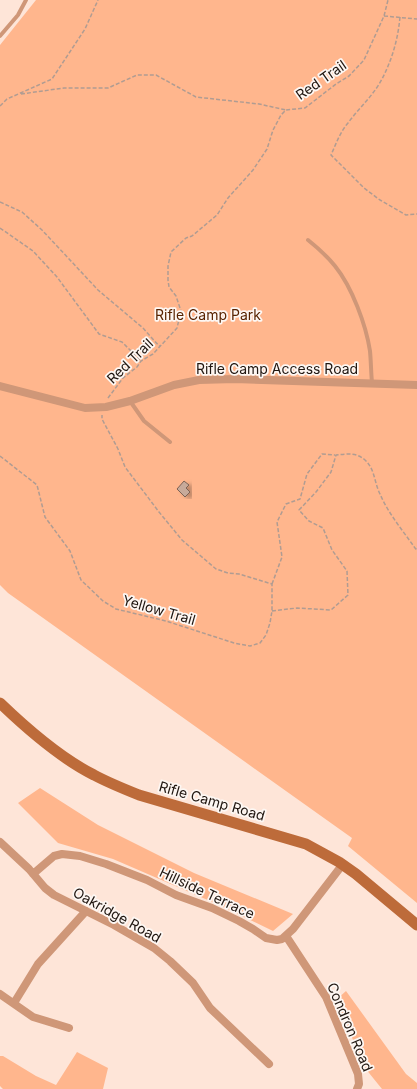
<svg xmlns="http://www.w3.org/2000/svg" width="417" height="1089" viewBox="0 0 417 1089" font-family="Inter,sans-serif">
<defs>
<filter id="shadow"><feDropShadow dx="4.5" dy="2.5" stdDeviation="2" flood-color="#0004"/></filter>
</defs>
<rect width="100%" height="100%" fill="#fee5d8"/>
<!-- green -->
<path fill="#ffb68d" d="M 36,0 L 417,0 L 417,903 L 348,846 L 352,838 L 8,593 L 0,585 L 0,45 Z
M 40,788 L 98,825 L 194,873 L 293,914 L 273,931 L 217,904 L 113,859 L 58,843 L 18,803 Z
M 346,991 L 406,1074 L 417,1083 L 417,1089 L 382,1089 L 365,1068 L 336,1000 Z
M 77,1052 L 108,1068 L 103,1089 L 3,1089 L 0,1086 L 0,1056 L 3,1056 L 36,1076 L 56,1085 Z"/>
<!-- building -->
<path fill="#c7aa9a" stroke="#7d6254" filter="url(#shadow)" d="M 184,481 L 189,485 L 186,488 L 190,492 L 185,497 L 177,489 Z"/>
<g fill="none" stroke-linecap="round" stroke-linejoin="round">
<!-- path -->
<path stroke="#b09c92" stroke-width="1.5" stroke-dasharray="4 2" stroke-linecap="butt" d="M 384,16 L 417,19
M 400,17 C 398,39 392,60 382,79 C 373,96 359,108 348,123 C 340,132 336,144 331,155 L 364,188 L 380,200 L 406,215 L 417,214
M 21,94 L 64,88 L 108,88 L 137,75 L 156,75 L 196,97 L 259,104 L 286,110
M 0,106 L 7,99 L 52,79 L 85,29 L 98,0
M 0,202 L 22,212 L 42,230 L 98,290 L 143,328 L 160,347
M 0,228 L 33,251 L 57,277 L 99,334 L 122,342 L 141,361
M 108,398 L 123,378 L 137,367 L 141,361 L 153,354 L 177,328 L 181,311 L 176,296 L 169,287 L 168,280 L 168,266 L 171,252 L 186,238 L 192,236 L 217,215 L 228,198 L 253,170 L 267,149 L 273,130 L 281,115 L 286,110 L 305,108 L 336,84 L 349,76 L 364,60 L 384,16 L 388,0
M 0,456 L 37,485 L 45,517 L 70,551 L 81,580 L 103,601 L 116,609 L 166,621 L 234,643 L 250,646 L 260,643 L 266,635 L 270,623 L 272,611 L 272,584 L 239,574 L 228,573 L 216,569 L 182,540 L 159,512 L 125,467 L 118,449 L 102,419 L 102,415
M 272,584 L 282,557 L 277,522 L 286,504 L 300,499 L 307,474 L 322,454 L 335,455
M 272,611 L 297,608 L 331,610 L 348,595 L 347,571 L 332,550 L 323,528 L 309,521 L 299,510 L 316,492 L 331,472 L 336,455 C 347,454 356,452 365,460 C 375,469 374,482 380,494 C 388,513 403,531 415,548 L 417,550"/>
<!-- lane -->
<path stroke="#cf9778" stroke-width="4" d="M 0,36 L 18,15 L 26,0
M 308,240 C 318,248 327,256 335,266 C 352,287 366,325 370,351 C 371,362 371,372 372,383
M 130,401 L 144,421 L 170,442"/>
<!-- street -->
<path stroke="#cf9778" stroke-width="8" d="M 0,386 L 85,408 L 106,407 L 130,401 L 174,385 L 199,380 L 235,379 L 417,385
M 0,842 L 29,869 L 45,888 L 54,895 L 114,925 L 154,948 L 170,961 L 193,983 L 210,1008 L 269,1064
M 33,874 L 54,856 L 62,854 L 80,856 L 106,864 L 147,880 L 176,895 L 212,908 L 239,921 L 253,929 L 266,938 L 277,940 L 282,939 L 293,929 L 343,864
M 286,936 L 326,997 L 358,1074 L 359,1084 L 357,1089
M 0,994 L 33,1017 L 69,1028
M 14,1003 L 38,964 L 86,911"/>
<!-- secondary -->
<path stroke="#bd6b3a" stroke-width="11" d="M 0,703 C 26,728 62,759 94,775 C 109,783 124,789 139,795 L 306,844 L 339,862 L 356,874 L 417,925"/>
</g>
<g text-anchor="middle" stroke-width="3.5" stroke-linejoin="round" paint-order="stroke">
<!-- street labels -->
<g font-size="14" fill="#201610" stroke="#fdf7f3">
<text transform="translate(321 80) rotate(-35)" y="5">Red Trail</text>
<text transform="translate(130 361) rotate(-44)" y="5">Red Trail</text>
<text x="277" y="374">Rifle Camp Access Road</text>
<text transform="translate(159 610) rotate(16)" y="5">Yellow Trail</text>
<text transform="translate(212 801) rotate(16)" y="5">Rifle Camp Road</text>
<text transform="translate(207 893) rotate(25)" y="5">Hillside Terrace</text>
<text transform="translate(117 915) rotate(29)" y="5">Oakridge Road</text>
<text transform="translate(350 1027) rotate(67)" y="5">Condron Road</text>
</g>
<!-- park labels -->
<g font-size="14" fill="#582300" stroke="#fdf7f3">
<text x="208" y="320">Rifle Camp Park</text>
</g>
</g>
</svg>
